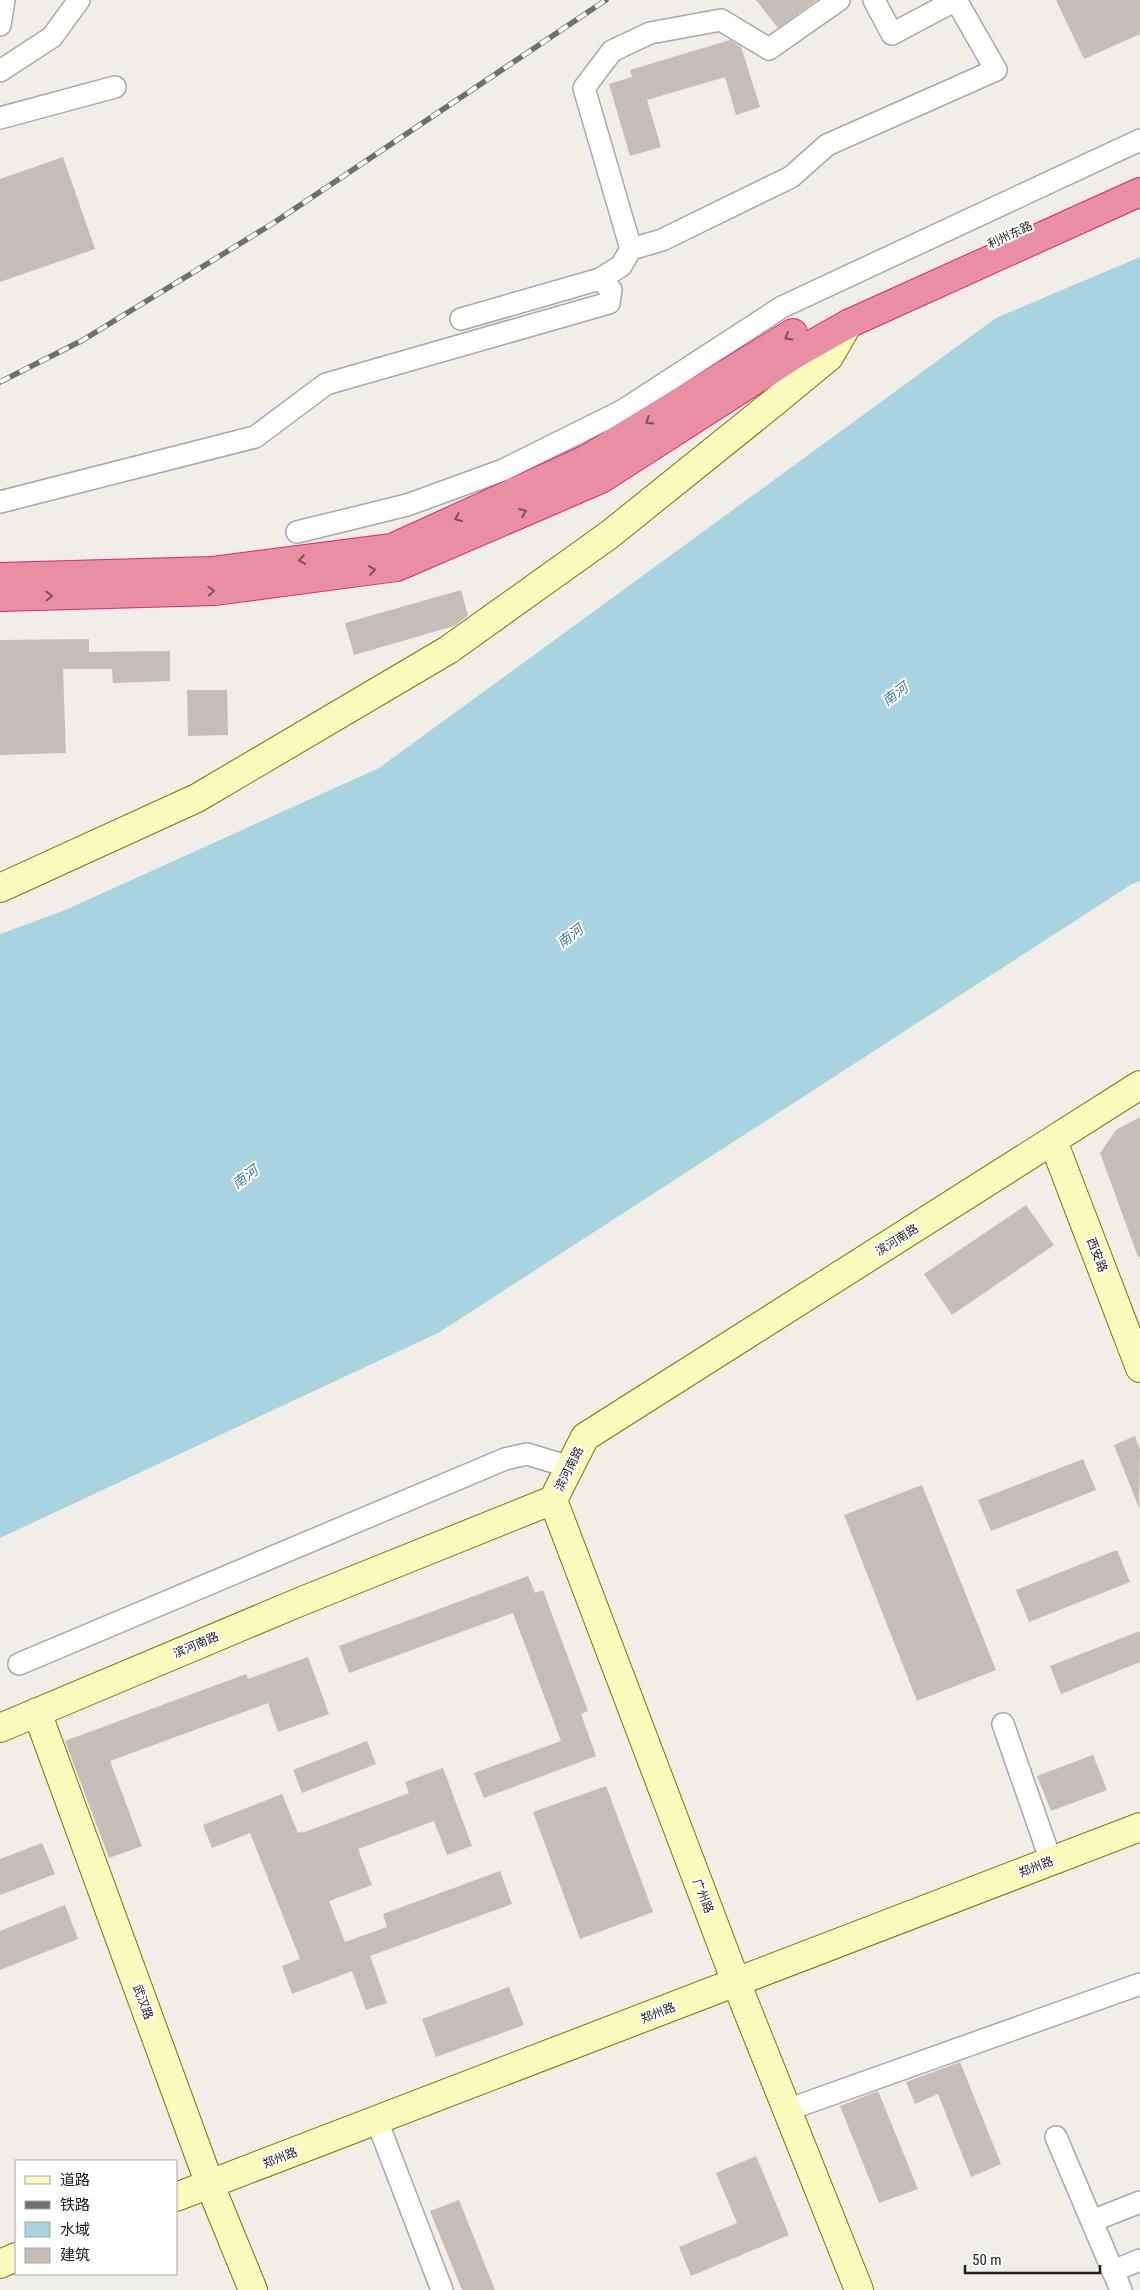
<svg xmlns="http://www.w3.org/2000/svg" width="1140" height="2290" viewBox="0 0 1140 2290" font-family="'Roboto Condensed','Noto Sans SC',sans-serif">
<rect width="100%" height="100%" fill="#f1ede7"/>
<!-- water -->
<path fill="#a8d4df" d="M 1140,257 L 1140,881 L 1132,884 L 438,1333 L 0,1538 L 0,934 L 63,911 L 379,768 L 996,318 Z"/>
<!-- building -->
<path fill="#c6bdb6" d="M 756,0 L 817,0 L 778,28 Z
M 1056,0 L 1140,0 L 1140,34 L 1084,59 Z
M 730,40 L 741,47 L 760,107 L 736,115 L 725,77 L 647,100 L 661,147 L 630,156 L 609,84 L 632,77 L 630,70 Z
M 63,157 L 95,249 L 0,282 L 0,179 Z
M 461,590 L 468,616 L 454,626 L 354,655 L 345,623 Z
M 89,639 L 89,652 L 170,651 L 170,681 L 113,683 L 112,669 L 63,669 L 66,753 L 0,755 L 0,640 Z
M 187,690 L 227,690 L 228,735 L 188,736 Z
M 1140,1117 L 1140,1257 L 1138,1257 L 1100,1153 L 1116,1130 Z
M 1026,1205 L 1054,1245 L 952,1315 L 924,1274 Z
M 1135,1436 L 1140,1450 L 1139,1508 L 1114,1445 Z
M 1083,1459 L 1096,1490 L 991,1531 L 978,1500 Z
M 922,1485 L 996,1670 L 917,1701 L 844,1515 Z
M 1117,1550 L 1130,1582 L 1029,1622 L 1016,1590 Z
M 528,1576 L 535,1593 L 543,1590 L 588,1711 L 581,1714 L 596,1756 L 484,1798 L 474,1773 L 561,1741 L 513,1613 L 349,1673 L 339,1646 Z
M 1140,1631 L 1140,1662 L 1061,1694 L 1050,1666 Z
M 308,1657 L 329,1714 L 278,1732 L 268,1703 L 110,1761 L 142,1846 L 109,1858 L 65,1741 L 246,1674 L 248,1679 Z
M 367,1741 L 376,1764 L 302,1793 L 293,1770 Z
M 1093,1755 L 1107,1790 L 1051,1811 L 1037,1776 Z
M 443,1768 L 472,1846 L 447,1855 L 434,1821 L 358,1849 L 372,1885 L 329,1901 L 345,1942 L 387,1927 L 383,1914 L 500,1871 L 512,1904 L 370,1956 L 387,2003 L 366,2010 L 352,1971 L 292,1994 L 282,1966 L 300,1959 L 250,1833 L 212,1848 L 203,1825 L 282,1794 L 298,1833 L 302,1831 L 302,1833 L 409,1793 L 405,1782 Z
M 606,1786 L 653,1912 L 580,1939 L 533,1812 Z
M 42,1843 L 55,1874 L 0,1895 L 0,1859 Z
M 65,1905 L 78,1939 L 0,1970 L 0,1931 Z
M 509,1987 L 524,2025 L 436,2057 L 422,2019 Z
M 960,2062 L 1001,2164 L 971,2177 L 938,2094 L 915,2104 L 906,2082 Z
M 878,2091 L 918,2189 L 879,2203 L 840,2106 Z
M 756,2156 L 789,2235 L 691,2276 L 679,2247 L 737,2223 L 716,2173 Z
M 459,2200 L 495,2290 L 462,2290 L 430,2211 Z"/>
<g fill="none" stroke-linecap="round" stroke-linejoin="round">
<defs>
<path id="street" d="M 0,25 L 4,0
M 0,71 L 52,37 L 79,0
M 0,118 L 115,87
M 631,249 L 584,88 L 612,51 L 650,33 L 721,20 L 769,49 L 839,0
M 461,319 L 600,279 L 621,266 L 631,249 L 662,240 L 791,177 L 827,145 L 996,70 L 956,0 L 892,34 L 874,0
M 0,502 L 255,437 L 326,384 L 609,303 L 611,290 L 600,279
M 297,532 L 407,505 L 503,470 L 622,411 L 782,307 L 1140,140
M 19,1664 L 505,1459 L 527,1454 L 570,1467
M 1003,1724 L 1051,1861
M 787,2110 L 1140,1984
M 377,2121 L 442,2290
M 1056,2137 L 1121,2290
M 1092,2221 L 1140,2202
M 1113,2271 L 1140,2260"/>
<path id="secondary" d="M 0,888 L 197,798 L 448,650 L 609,535 L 762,412 L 829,357 L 848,324
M 1053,1141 L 1140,1368
M 553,1500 L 736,1982 L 859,2290
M 37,1712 L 210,2185 L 253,2290
M 0,1728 L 302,1601 L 553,1500 L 585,1437 L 1140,1085
M 176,2197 L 1140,1827
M 0,2264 L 16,2257"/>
<path id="highway" d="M 0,577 L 213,571 L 392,548 L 587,459 L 793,333
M 0,597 L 215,591 L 397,567 L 601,479 L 800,351 L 848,324 L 1140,192"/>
</defs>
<!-- street casing -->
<use href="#street" stroke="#a8a8a8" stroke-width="24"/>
<!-- secondary casing -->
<use href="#secondary" stroke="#727b04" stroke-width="30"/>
<!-- highway casing -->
<use href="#highway" stroke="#dc276b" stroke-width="30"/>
<!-- street -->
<use href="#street" stroke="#fff" stroke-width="21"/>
<!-- secondary -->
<use href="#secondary" stroke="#f9fabc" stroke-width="28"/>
<!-- highway -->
<use href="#highway" stroke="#e88fa3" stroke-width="28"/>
<defs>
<path id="rail" d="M 0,382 L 83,340 L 272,224 L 606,0"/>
</defs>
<!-- rail casing -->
<use href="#rail" stroke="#6f6f6f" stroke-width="5.5"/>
<!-- rail -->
<use href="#rail" stroke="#fff" stroke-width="4" stroke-dasharray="11" stroke-linecap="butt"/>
</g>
<!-- one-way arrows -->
<defs><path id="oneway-chevron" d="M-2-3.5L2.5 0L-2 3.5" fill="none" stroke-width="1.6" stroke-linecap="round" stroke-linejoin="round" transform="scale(1.25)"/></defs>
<g stroke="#7b525c">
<use href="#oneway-chevron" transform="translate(788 337) rotate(149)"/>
<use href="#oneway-chevron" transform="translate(649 421) rotate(148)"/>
<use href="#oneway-chevron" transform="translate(523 512) rotate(-23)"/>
<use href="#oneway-chevron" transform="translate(458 518) rotate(156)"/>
<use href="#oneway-chevron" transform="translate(302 560) rotate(172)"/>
<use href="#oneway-chevron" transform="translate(372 570) rotate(-8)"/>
<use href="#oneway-chevron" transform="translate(211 591) rotate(-3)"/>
<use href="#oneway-chevron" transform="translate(49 596) rotate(-1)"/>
</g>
<g text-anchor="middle" stroke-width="4" stroke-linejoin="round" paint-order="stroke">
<!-- street labels -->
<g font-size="12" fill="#212121" stroke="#fff">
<text transform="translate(1010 235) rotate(-25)" y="4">利州东路</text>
<text transform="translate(897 1240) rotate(-32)" y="4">滨河南路</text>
<text transform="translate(1097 1255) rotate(69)" y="4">西安路</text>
<text transform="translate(569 1469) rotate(-63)" y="4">滨河南路</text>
<text transform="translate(196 1645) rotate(-23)" y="4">滨河南路</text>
<text transform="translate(1036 1867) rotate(-21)" y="4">郑州路</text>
<text transform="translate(703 1896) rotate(69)" y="4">广州路</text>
<text transform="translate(143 2002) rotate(70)" y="4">武汉路</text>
<text transform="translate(658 2013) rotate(-21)" y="4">郑州路</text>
<text transform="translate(280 2158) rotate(-21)" y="4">郑州路</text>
</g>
<!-- water labels -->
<g font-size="14" font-style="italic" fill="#4577a2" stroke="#fff">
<text transform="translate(895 694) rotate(-37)" y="5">南河</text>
<text transform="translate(570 936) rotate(-37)" y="5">南河</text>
<text transform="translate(245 1177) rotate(-37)" y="5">南河</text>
</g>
</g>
<!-- legend -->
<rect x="15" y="2160" width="162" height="115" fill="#ffffff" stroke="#a6a6a6"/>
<rect x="25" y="2176" width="25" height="8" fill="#f9fabc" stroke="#a6a6a6"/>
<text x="60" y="2185" font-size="15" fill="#212121">道路</text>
<rect x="25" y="2201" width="25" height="8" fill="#6f6f6f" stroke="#a6a6a6"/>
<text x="60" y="2210" font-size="15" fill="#212121">铁路</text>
<rect x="25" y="2222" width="25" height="15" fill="#a8d4df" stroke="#a6a6a6"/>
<text x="60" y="2235" font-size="15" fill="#212121">水域</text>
<rect x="25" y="2248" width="25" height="15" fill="#c6bdb6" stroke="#a6a6a6"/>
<text x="60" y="2260" font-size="15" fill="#212121">建筑</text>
<!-- scale -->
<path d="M965 2265v8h135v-8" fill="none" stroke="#212121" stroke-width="2.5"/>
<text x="972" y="2265" font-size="15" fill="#212121" stroke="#ffffff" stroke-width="4" paint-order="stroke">50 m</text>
</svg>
